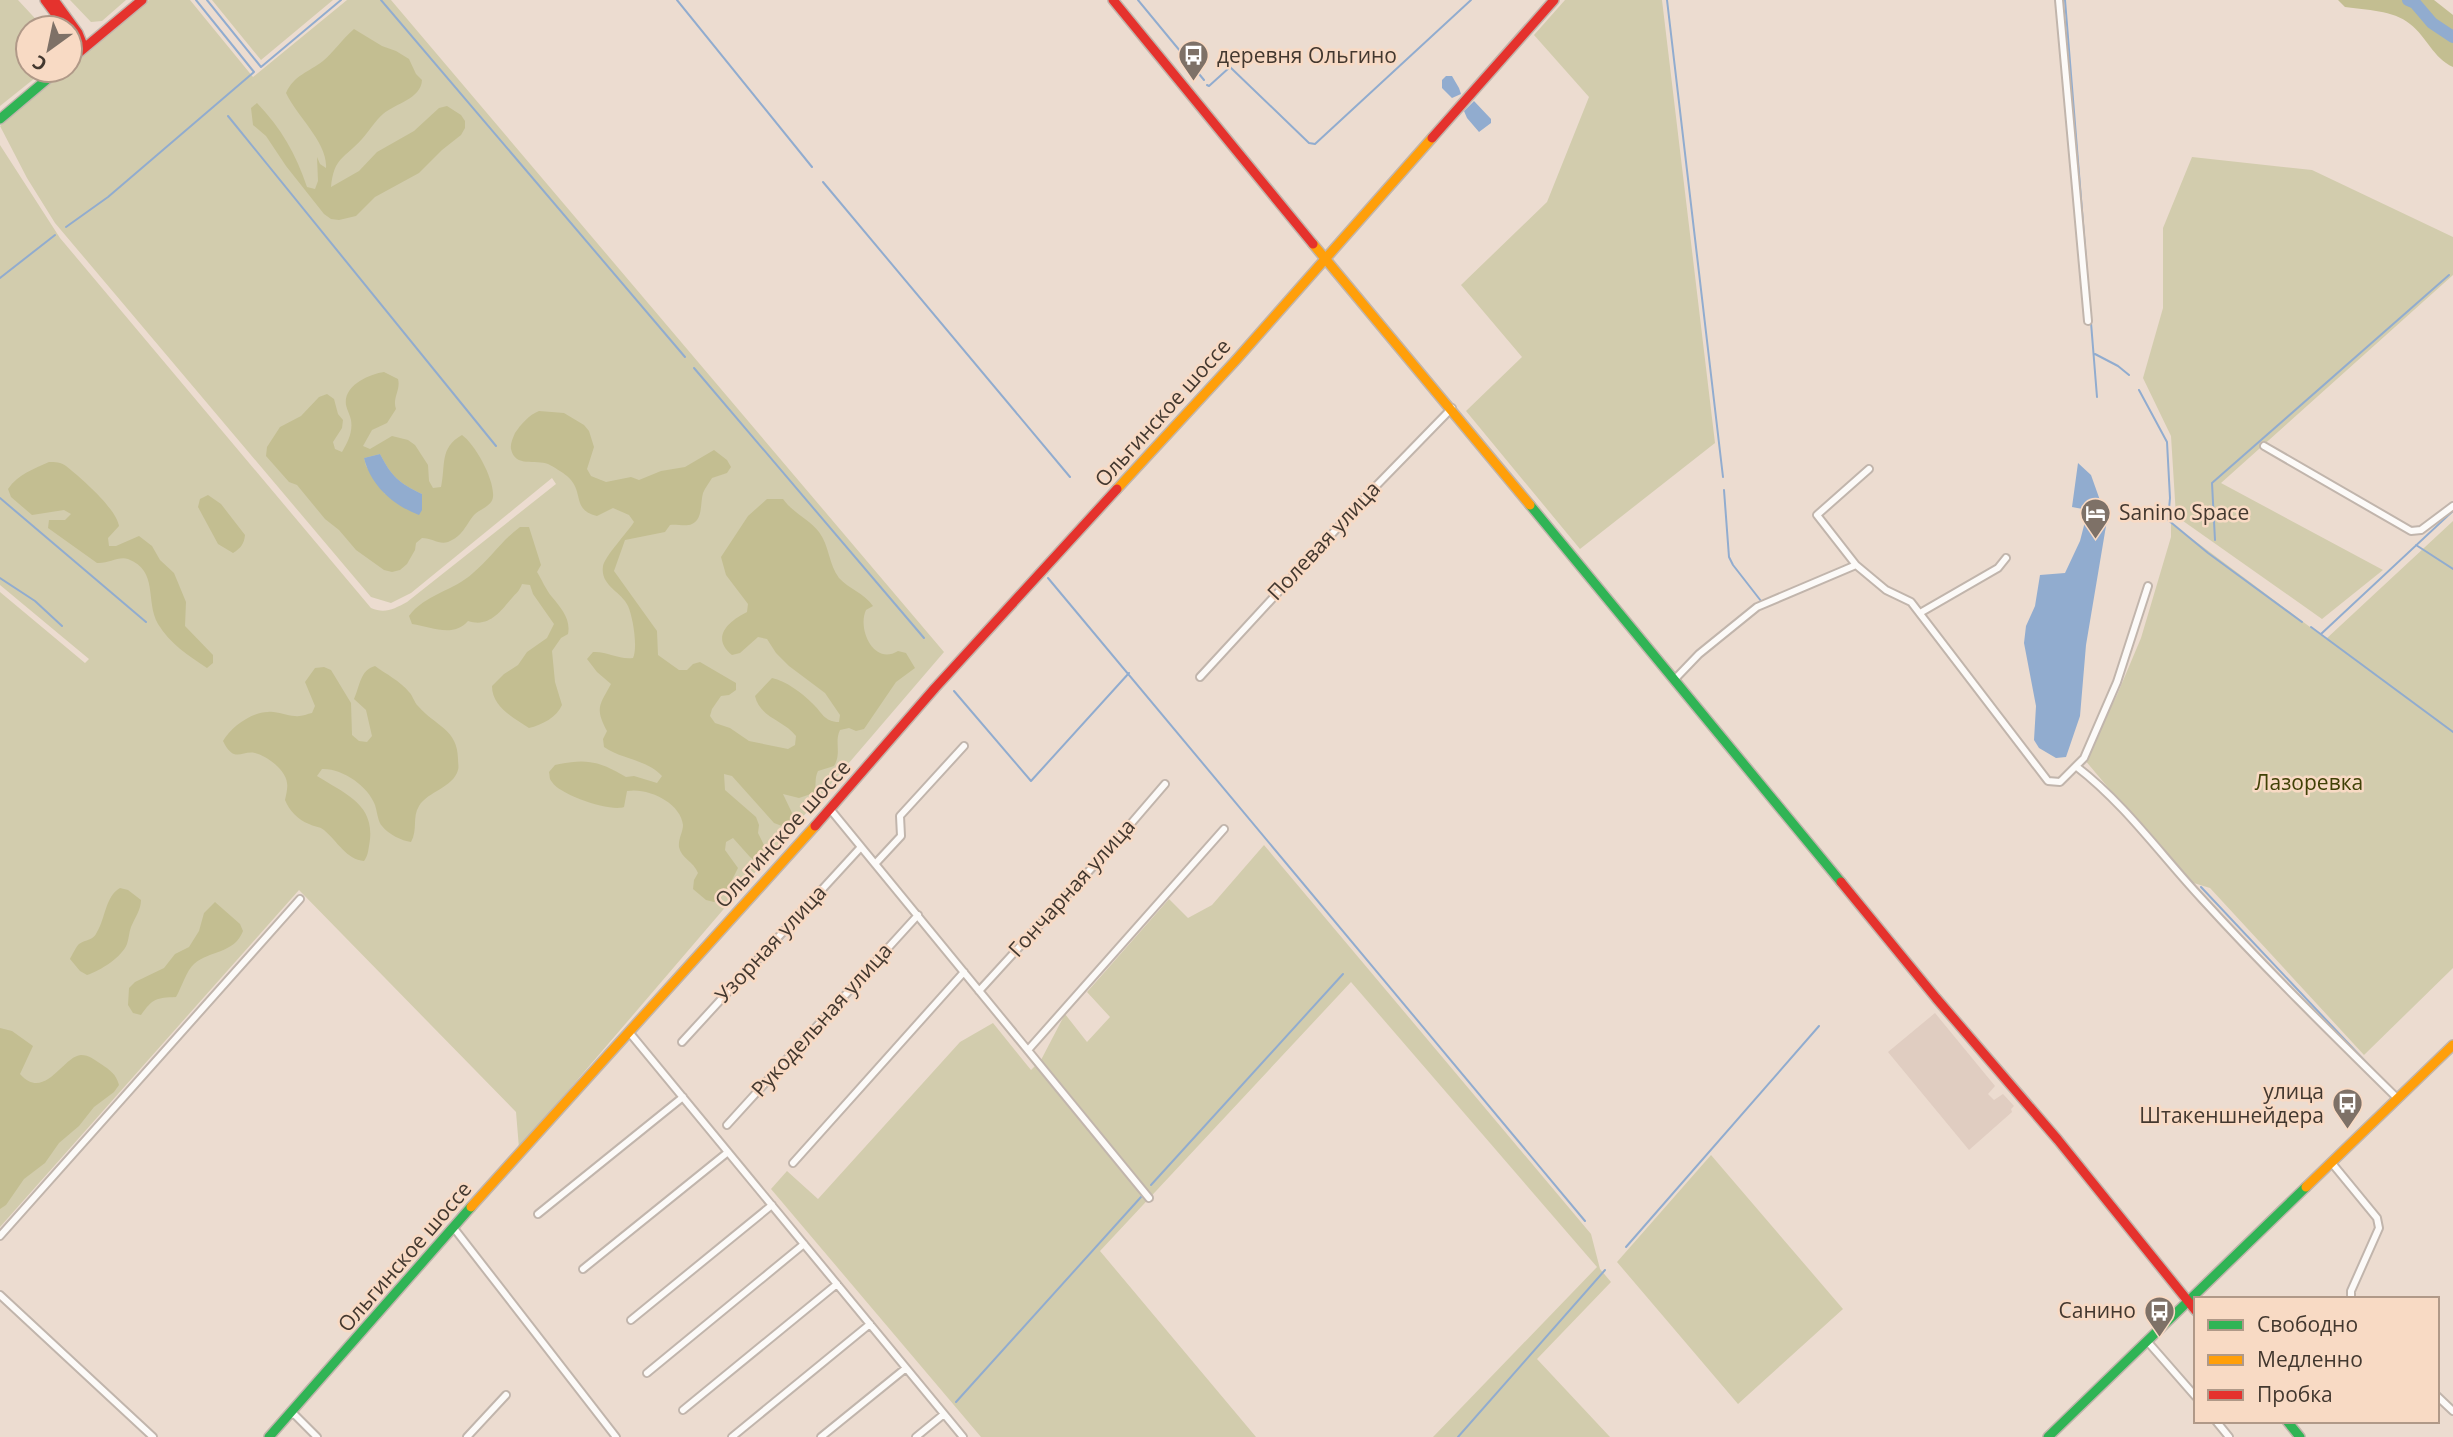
<svg xmlns="http://www.w3.org/2000/svg" width="2453" height="1437" viewBox="0 0 2453 1437" font-family="'Open Sans',sans-serif">
<rect width="100%" height="100%" fill="#ecdcd0"/>
<!-- industrial -->
<path fill="#e0cdc1" d="M 1935,1013 L 1995,1086 L 1988,1094 L 1994,1100 L 2003,1094 L 2014,1106 L 2011,1109 L 2012,1112 L 1969,1150 L 1888,1052 Z"/>
<!-- green -->
<path fill="#d2ccad" d="M 0,0 L 18,0 L 44,28 L 28,28 L 28,70 L 45,70 L 0,106 Z
M 70,0 L 126,0 L 102,21 L 91,22 Z
M 149,0 L 190,0 L 253,77 L 347,0 L 391,0 L 944,652 L 519,1148 L 516,1112 L 299,890 L 0,1227 L 0,592 L 85,663 L 89,659 L 0,585 L 0,145 L 60,238 L 371,608 C 385,614 394,609 407,602 L 556,484 L 552,478 L 411,593 L 391,603 L 371,597 L 55,223 L 27,178 L 0,126 L 66,70 L 70,70 L 70,67 Z
M 212,0 L 333,0 L 261,60 Z
M 1565,0 L 1662,0 L 1715,443 L 1580,549 L 1466,411 L 1522,357 L 1461,285 L 1547,202 L 1589,97 L 1534,35 Z
M 2192,157 L 2312,170 L 2453,237 L 2453,275 L 2221,483 L 2383,570 L 2322,619 L 2176,516 L 2171,436 L 2143,378 L 2163,308 L 2163,228 Z
M 2453,521 L 2453,968 L 2364,1055 L 2210,888 L 2187,881 L 2084,759 L 2117,695 L 2141,638 L 2171,537 L 2171,523 L 2326,639 Z
M 1264,845 L 1591,1234 L 1600,1269 L 1611,1282 L 1537,1359 L 1610,1437 L 1433,1437 L 1597,1267 L 1351,982 L 1100,1251 L 1256,1437 L 981,1437 L 771,1189 L 787,1171 L 818,1199 L 960,1042 L 993,1023 L 1031,1070 L 1041,1060 L 1065,1014 L 1087,1042 L 1110,1017 L 1087,992 L 1169,899 L 1188,918 L 1212,905 Z
M 1711,1155 L 1843,1309 L 1738,1404 L 1617,1262 Z"/>
<!-- forest -->
<path fill="#c3be91" fill-rule="evenodd" d="M 2338,0 L 2434,0 L 2453,15 L 2453,67 C 2433,58 2427,37 2410,24 C 2393,10 2366,10 2345,7 Z
M 354,29 L 382,46 L 396,51 L 409,59 L 416,74 L 422,80 C 421,99 396,103 383,114 C 375,121 369,131 362,139 C 344,159 334,157 331,187 L 359,171 L 377,152 L 414,131 L 439,108 L 447,106 L 461,115 L 465,121 L 465,128 L 461,135 L 442,150 L 419,173 L 375,197 L 356,216 L 339,220 L 331,219 L 324,214 L 286,166 L 266,136 L 253,125 L 251,108 L 257,103 C 281,128 296,154 307,187 L 315,189 L 318,181 L 317,157 L 320,164 L 326,168 C 328,143 296,115 286,93 C 294,75 309,72 323,61 C 334,52 342,39 354,29 Z
M 384,372 L 398,379 C 401,390 392,398 396,409 L 387,423 L 372,430 L 363,446 L 370,449 L 392,436 L 408,440 L 415,445 L 428,465 L 429,481 L 433,488 L 441,487 C 446,465 439,448 462,435 C 475,444 495,480 493,497 C 492,506 480,509 474,515 C 465,526 463,536 448,542 C 439,545 432,538 422,538 L 416,543 L 415,550 L 407,564 L 400,570 L 392,572 L 384,570 L 356,550 L 339,530 L 325,519 L 297,485 L 289,482 L 266,456 L 267,447 L 280,427 L 301,416 L 319,397 L 327,394 L 334,399 L 338,414 L 343,420 L 342,428 L 333,442 L 335,449 L 342,452 C 348,442 353,432 351,420 C 350,415 347,410 346,405 C 343,385 370,374 384,372 ZM 380,454 C 392,477 399,483 422,494 L 385,494 L 366,466 L 364,458 Z
M 539,411 L 564,413 L 584,425 L 589,431 L 594,447 L 587,469 L 591,476 L 606,482 L 631,477 L 639,480 L 661,471 L 685,467 L 714,450 L 727,460 L 731,467 L 727,473 L 712,478 C 709,483 705,488 703,493 C 700,504 703,519 692,524 C 686,527 677,524 670,525 L 665,532 L 625,540 L 614,571 L 657,631 L 658,655 L 679,670 L 687,670 L 693,664 L 700,662 L 736,683 L 736,690 L 729,695 L 721,696 L 712,709 L 710,716 L 715,723 L 730,728 L 749,741 L 788,749 L 795,745 L 796,736 C 784,720 760,718 755,696 L 772,678 C 786,681 802,693 812,703 C 822,712 824,722 839,722 L 840,715 L 825,693 L 789,666 L 776,653 L 767,639 L 758,637 L 740,653 L 732,655 C 710,637 729,621 747,612 L 748,604 L 726,575 L 721,557 L 748,516 L 767,499 L 783,499 C 793,513 809,519 819,532 C 829,545 829,565 839,578 C 849,589 864,593 873,606 L 866,610 C 857,629 874,666 898,651 L 906,653 L 915,668 L 896,682 L 864,729 L 856,731 L 849,728 L 840,730 C 834,742 842,753 834,766 L 818,771 C 814,779 817,785 814,793 L 799,798 L 783,794 L 793,815 L 789,822 L 782,826 L 774,823 L 732,776 L 724,774 L 725,790 L 756,817 L 759,825 L 758,833 L 765,847 L 757,862 L 750,857 L 733,838 L 726,842 L 725,850 L 738,868 L 727,890 L 714,902 L 706,900 L 693,889 L 694,880 L 698,873 C 694,862 681,858 679,847 C 678,839 683,832 683,825 C 681,803 648,787 627,791 L 624,807 C 610,812 560,795 552,782 C 549,779 550,776 549,772 L 555,765 C 586,758 599,761 626,777 L 634,776 L 657,783 L 662,776 C 646,759 623,760 604,747 L 603,739 L 607,731 C 595,708 599,706 611,684 L 597,672 L 587,659 L 593,652 C 607,651 619,660 633,658 C 638,648 633,617 628,606 C 621,591 600,586 603,566 C 605,556 627,533 634,522 L 629,515 L 613,508 L 597,516 C 571,510 585,491 567,476 C 562,472 554,467 548,464 C 536,459 515,468 511,449 C 510,444 513,438 515,433 C 521,424 529,415 539,411 Z
M 49,462 C 55,462 61,462 66,466 C 81,478 116,508 119,526 L 108,538 L 109,546 L 116,546 L 139,536 L 152,546 L 160,560 L 174,573 L 186,602 L 185,626 L 213,655 L 213,663 L 207,668 C 188,655 170,644 158,624 C 145,601 159,571 128,559 C 118,556 108,564 97,563 L 48,528 L 49,520 L 65,520 L 71,514 L 64,510 L 32,515 L 11,497 L 8,489 C 18,474 34,469 49,462 Z
M 208,495 L 221,504 L 245,535 C 244,544 241,548 233,553 L 218,544 L 198,507 L 200,499 Z
M 520,527 L 529,527 L 541,565 L 537,572 C 542,580 546,590 552,597 C 561,608 571,619 568,634 L 561,638 L 552,651 L 555,682 L 562,705 C 557,717 542,725 529,728 C 514,718 492,707 492,686 L 504,674 L 518,665 L 527,652 L 547,638 L 554,624 L 533,594 L 530,585 L 522,584 C 519,592 516,593 512,598 C 500,612 489,628 468,621 C 453,638 432,627 412,624 L 409,616 C 425,594 454,591 473,573 C 490,559 502,540 520,527 Z
M 375,666 C 386,674 400,681 409,692 C 413,696 414,702 418,706 C 435,726 458,729 458,759 C 458,763 459,767 458,770 C 453,788 428,791 419,806 C 412,817 418,830 411,842 C 402,841 388,834 382,826 C 378,822 377,811 375,805 C 368,786 342,768 322,769 L 317,776 C 347,795 377,805 369,846 C 368,852 368,855 364,861 C 347,860 337,841 324,830 C 319,826 315,827 309,824 C 298,820 289,810 285,800 C 286,795 288,788 287,783 C 286,770 267,756 255,753 C 242,750 234,764 223,741 C 231,727 252,712 268,712 C 277,711 286,716 295,716 C 301,717 307,714 312,713 L 315,706 L 305,682 L 315,668 L 324,667 L 331,670 L 351,703 L 352,735 L 359,741 L 367,742 L 372,736 L 366,710 L 354,699 C 360,686 360,670 375,666 Z
M 120,888 L 128,890 L 141,900 C 141,910 135,917 131,927 C 129,932 129,938 127,944 C 122,957 100,971 87,975 L 80,971 L 70,959 C 72,955 76,947 79,944 C 86,939 93,941 97,932 C 106,917 105,897 120,888 Z
M 215,902 L 240,924 L 243,931 C 234,954 210,950 194,964 C 186,971 182,987 176,997 C 156,998 153,998 141,1015 L 133,1013 L 128,1005 L 129,988 L 135,982 L 164,968 L 175,954 L 189,947 L 199,931 L 204,913 Z
M 0,1028 L 12,1031 L 33,1046 L 20,1074 C 45,1102 63,1056 81,1055 C 89,1055 95,1060 101,1064 C 110,1070 116,1074 119,1085 L 114,1092 L 94,1107 L 79,1126 L 59,1143 L 45,1163 L 24,1179 L 6,1205 L 0,1209 Z"/>
<!-- water -->
<path fill="#91accf" d="M 1446,76 L 1452,76 L 1459,88 L 1461,94 L 1452,98 L 1442,88 L 1442,80 Z
M 1474,101 L 1491,119 L 1491,123 L 1479,132 L 1467,118 L 1464,111 Z
M 380,454 C 392,477 399,483 422,494 L 422,510 L 419,515 C 393,505 371,486 364,458 Z
M 2078,463 L 2091,475 L 2107,520 L 2086,645 L 2080,716 L 2066,757 L 2056,758 L 2039,748 L 2034,740 L 2036,706 L 2024,643 L 2026,626 L 2035,606 L 2040,575 L 2065,573 L 2080,541 L 2088,510 L 2072,507 Z"/>
<g fill="none" stroke-linecap="round" stroke-linejoin="round">
<!-- stream -->
<path stroke="#91accf" stroke-width="2" d="M 207,0 L 261,67 L 341,0
M 381,0 L 685,357
M 677,0 L 812,167
M 1138,0 L 1204,80
M 1667,0 L 1723,477
M 2065,0 L 2097,397
M 1207,85 L 1209,86 L 1230,67 L 1309,143 L 1315,144 L 1471,0
M 228,116 L 496,446
M 823,182 L 1070,477
M 66,227 L 108,197 L 254,72 L 196,0
M 0,278 L 55,235
M 2095,354 L 2118,366 L 2129,375
M 694,368 L 924,638
M 2139,390 L 2167,442 L 2170,498 L 2168,520 L 2208,553 L 2302,622
M 1724,490 L 1729,557 L 1733,565 L 1761,601
M 0,498 L 146,622
M 2215,540 L 2212,483 L 2449,275
M 2416,545 L 2453,569
M 0,578 L 35,601 L 62,626
M 1048,578 L 1585,1221
M 2311,627 L 2453,732
M 2321,634 L 2453,511
M 954,691 L 1031,781 L 1129,673
M 2201,887 L 2379,1076
M 1151,1185 L 1343,974
M 1626,1247 L 1819,1026
M 956,1402 L 1141,1197
M 1458,1437 L 1605,1270"/>
<!-- river -->
<path stroke="#91accf" stroke-width="12" d="M 2408,0 L 2415,3 L 2432,23 L 2453,37"/>
<defs>
<path id="street" d="M 2059,0 L 2088,321
M 2264,446 L 2411,531 L 2421,530 L 2453,506
M 1856,565 L 1817,515 L 1869,469
M 1920,613 L 1998,568 L 2006,558
M 1200,677 L 1377,485 L 1452,408
M 1675,679 L 1699,654 L 1757,607 L 1856,565 L 1886,590 L 1911,602 L 2048,781 L 2060,782 L 2084,758 L 2117,682 L 2148,586
M 2077,767 C 2125,804 2161,855 2202,899 C 2265,968 2331,1033 2397,1098
M 830,809 L 1149,1198
M 875,864 L 901,836 L 900,816 L 964,746
M 979,991 L 1110,848 L 1165,784
M 629,1032 L 963,1437
M 682,1042 L 861,847
M 1028,1050 L 1224,829
M 727,1125 L 918,915
M 2331,1162 L 2377,1218 L 2379,1228 L 2351,1291 L 2351,1299
M 793,1163 L 964,972
M 538,1214 L 683,1097
M 453,1227 L 616,1437
M 0,1236 L 300,899
M 583,1269 L 728,1152
M 0,1295 L 153,1437
M 631,1320 L 772,1205
M 2147,1341 L 2196,1397
M 647,1373 L 804,1244
M 2437,1396 L 2453,1411
M 683,1410 L 837,1284
M 290,1414 L 295,1415 L 317,1437
M 2216,1421 L 2229,1437
M 467,1437 L 506,1395
M 732,1437 L 870,1324
M 821,1437 L 906,1368
M 916,1437 L 944,1414"/>
<path id="fast" d="M 0,119 L 58,70
M 1530,505 L 1841,882
M 2287,1421 L 2300,1437
M 269,1437 L 471,1207
M 2048,1437 L 2306,1187"/>
<path id="slow" d="M 1313,244 L 1530,505
M 1117,489 L 1236,360 L 1432,138
M 2306,1187 L 2453,1045
M 471,1207 L 815,826"/>
<path id="jam" d="M 45,0 L 66,28
M 54,0 L 78,33 L 84,48
M 1113,0 L 1313,244
M 70,60 L 142,0
M 1432,138 L 1554,0
M 815,826 L 935,688 L 1117,489
M 1841,882 L 1936,998 L 2058,1140 L 2196,1311"/>
</defs>
<!-- street casing -->
<use href="#street" stroke="#c1b5ac" stroke-width="10"/>
<!-- fast casing -->
<use href="#fast" stroke="#c1b5ac" stroke-width="12"/>
<!-- slow casing -->
<use href="#slow" stroke="#c1b5ac" stroke-width="12"/>
<!-- jam casing -->
<use href="#jam" stroke="#c1b5ac" stroke-width="12"/>
<!-- street -->
<use href="#street" stroke="#fcfaf8" stroke-width="6"/>
<!-- fast -->
<use href="#fast" stroke="#30b455" stroke-width="9"/>
<!-- slow -->
<use href="#slow" stroke="#ff9f0a" stroke-width="9"/>
<!-- jam -->
<use href="#jam" stroke="#e5322d" stroke-width="9"/>
</g>
<!-- icons -->
<defs>
<symbol id="bus-pin" viewBox="-11 -11 22 30"><path d="M0 17L-7.5 6A9.5 9.5 0 1 1 7.5 6Z" fill="#7e7167" stroke="#f8dac4"/><path d="M-5-6H5V4H4V6H2V4H-2V6H-4V4H-5ZM-3.5-4V0h7V-4ZM-3.5 1.2v1.5H-2V1.2ZM2 1.2v1.5H3.5V1.2Z" fill="#fff"/></symbol>
<symbol id="hotel-pin" viewBox="-11 -11 22 30"><path d="M0 17L-7.5 6A9.5 9.5 0 1 1 7.5 6Z" fill="#7e7167" stroke="#f8dac4"/><path d="M-6-4.5h1.5V1H6V5H4.5V3h-9V5H-6ZM-4 0a1.8 1.8 0 1 1 3.6 0ZM.5 0V-2.5h3Q6-2.5 6 0Z" fill="#fff"/></symbol>
</defs>
<g fill-rule="evenodd">
<use href="#bus-pin" x="1176" y="38" width="35" height="47"/>
<use href="#hotel-pin" x="2078" y="496" width="35" height="47"/>
<use href="#bus-pin" x="2330" y="1086" width="35" height="47"/>
<use href="#bus-pin" x="2142" y="1294" width="35" height="47"/>
</g>
<g text-anchor="middle" stroke-width="5" stroke-linejoin="round" paint-order="stroke">
<!-- poi labels -->
<g font-size="21" fill="#43382f" stroke="#f8dac4" text-anchor="start">
<text x="1217" y="63">деревня Ольгино</text>
<text x="2119" y="520">Sanino Space</text>
<text x="2324" y="1099" text-anchor="end">улица<tspan x="2324" dy="24">Штакеншнейдера</tspan></text>
<text x="2136" y="1318" text-anchor="end">Санино</text>
</g>
<!-- street labels -->
<g font-size="21" fill="#43382f" stroke="#f8dac4">
<text transform="translate(1163 413) rotate(-48)" y="7">Ольгинское шоссе</text>
<text transform="translate(1324 541) rotate(-47)" y="7">Полевая улица</text>
<text transform="translate(783 834) rotate(-48)" y="7">Ольгинское шоссе</text>
<text transform="translate(1072 888) rotate(-48)" y="7">Гончарная улица</text>
<text transform="translate(771 944) rotate(-47)" y="7">Узорная улица</text>
<text transform="translate(822 1020) rotate(-48)" y="7">Рукодельная улица</text>
<text transform="translate(405 1257) rotate(-49)" y="7">Ольгинское шоссе</text>
</g>
<!-- park labels -->
<g font-size="21" fill="#404106" stroke="#f8dac4">
<text x="2309" y="790">Лазоревка</text>
</g>
</g>
<!-- legend -->
<rect x="2194" y="1297" width="245" height="126" fill="#f8dac4" stroke="#b09988" stroke-width="2"/>
<rect x="2208" y="1320" width="35" height="10" fill="#30b455" stroke="#b09988" stroke-width="2"/>
<text x="2257" y="1332" font-size="21" fill="#43382f">Свободно</text>
<rect x="2208" y="1355" width="35" height="10" fill="#ff9f0a" stroke="#b09988" stroke-width="2"/>
<text x="2257" y="1367" font-size="21" fill="#43382f">Медленно</text>
<rect x="2208" y="1390" width="35" height="10" fill="#e5322d" stroke="#b09988" stroke-width="2"/>
<text x="2257" y="1402" font-size="21" fill="#43382f">Пробка</text>
<!-- north arrow -->
<g transform="translate(49 49) rotate(213)"><circle r="33" fill="#f8dac4" stroke="#b09988" stroke-width="2"/>
<path d="M0-5L12 26L0 18L-12 26Z" fill="#7e7167"/>
<text y="-10" font-size="19" font-weight="bold" text-anchor="middle" fill="#43382f">С</text>
</g>
</svg>
